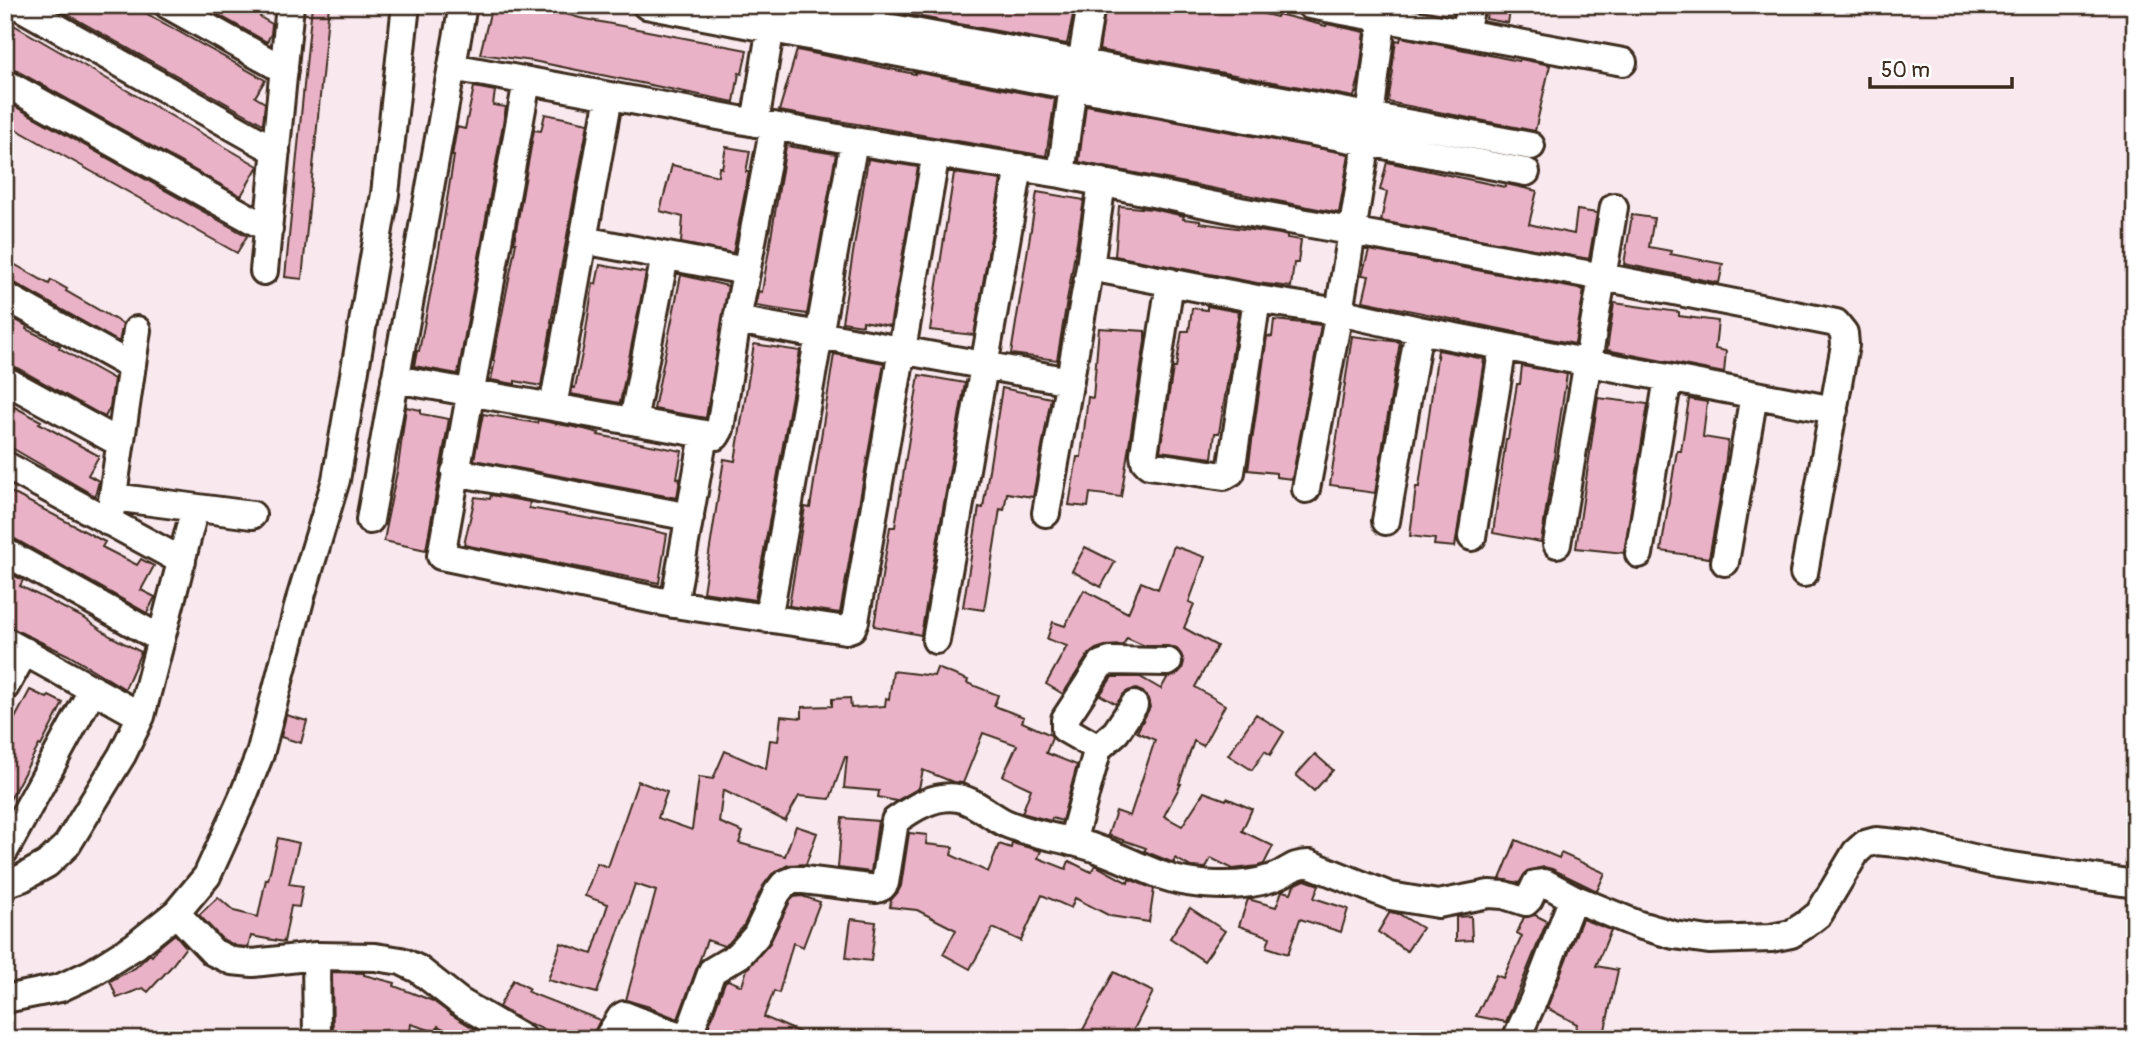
<svg xmlns="http://www.w3.org/2000/svg" width="2140" height="1044" viewBox="0 0 2140 1044" font-family="Pangolin,sans-serif">
<rect width="100%" height="100%" fill="#f9e8ee"/>
<filter id="ink" filterUnits="userSpaceOnUse"><feTurbulence type="fractalNoise" baseFrequency=".0143" numOctaves="2"/><feDisplacementMap in="SourceGraphic" scale="14" xChannelSelector="R" yChannelSelector="G"/><feConvolveMatrix kernelMatrix="1 2 1 2 8 2 1 2 1" color-interpolation-filters="sRGB"/></filter>
<g filter="url(#ink)">
<!-- building -->
<path fill="#eab2c6" stroke="#3b2a1e" stroke-width="2" d="M 51,5 L 131,5 L 265,80 L 255,97 L 265,103 L 263,124 Z
M 201,5 L 267,5 L 260,17 L 272,24 L 271,34 L 267,42 Z
M 312,5 L 329,5 L 302,279 L 285,277 Z
M 492,5 L 533,5 L 580,18 L 747,50 L 742,74 L 739,73 L 734,102 L 533,61 L 480,54 Z
M 873,5 L 1075,5 L 1067,44 L 873,8 Z
M 1106,5 L 1228,5 L 1277,17 L 1278,14 L 1326,26 L 1327,24 L 1365,32 L 1359,78 L 1354,97 L 1099,50 Z
M 1488,5 L 1511,5 L 1508,23 L 1486,19 Z
M 5,20 L 258,166 L 241,196 L 5,64 Z
M 1401,37 L 1519,61 L 1520,59 L 1550,65 L 1535,131 L 1388,102 L 1393,71 L 1392,70 L 1396,40 L 1400,41 Z
M 797,50 L 915,74 L 915,72 L 1055,99 L 1046,156 L 779,111 Z
M 474,87 L 495,91 L 493,105 L 506,107 L 458,374 L 414,366 L 417,351 L 419,351 L 439,250 L 454,156 L 452,156 L 457,127 L 465,129 Z
M 5,101 L 247,236 L 237,253 L 5,123 Z
M 1086,105 L 1349,154 L 1339,213 L 1079,162 Z
M 545,114 L 588,123 L 551,322 L 552,322 L 541,386 L 515,381 L 515,384 L 491,380 L 495,361 L 493,361 L 516,243 L 514,242 L 534,130 L 541,131 Z
M 786,146 L 836,154 L 807,314 L 756,306 L 758,291 L 762,292 Z
M 726,147 L 750,151 L 746,172 L 749,172 L 733,253 L 681,243 L 683,217 L 660,211 L 672,165 L 718,176 L 719,167 L 722,168 Z
M 868,159 L 918,167 L 890,326 L 863,321 L 863,325 L 842,322 Z
M 1387,162 L 1505,187 L 1506,184 L 1537,191 L 1529,224 L 1550,229 L 1574,234 L 1577,210 L 1597,213 L 1589,259 L 1381,221 L 1387,192 L 1380,190 Z
M 954,173 L 1001,180 L 974,335 L 930,330 Z
M 1037,192 L 1084,200 L 1057,360 L 1011,354 Z
M 1119,206 L 1152,209 L 1184,216 L 1183,219 L 1200,221 L 1200,223 L 1280,234 L 1287,236 L 1287,238 L 1301,240 L 1298,263 L 1294,263 L 1291,287 L 1257,283 L 1115,256 Z
M 1632,215 L 1654,218 L 1649,247 L 1671,251 L 1670,254 L 1723,264 L 1719,283 L 1624,264 Z
M 1369,250 L 1584,290 L 1575,344 L 1363,301 L 1369,276 L 1362,275 Z
M 5,259 L 49,284 L 51,280 L 67,289 L 66,291 L 123,324 L 119,342 L 13,282 L 5,280 Z
M 600,265 L 646,273 L 620,403 L 571,394 L 572,388 L 575,388 L 584,344 L 593,283 L 596,284 Z
M 681,275 L 728,286 L 706,418 L 654,409 Z
M 1614,303 L 1679,312 L 1679,316 L 1718,321 L 1715,349 L 1726,351 L 1724,373 L 1607,350 Z
M 1207,306 L 1239,312 L 1219,433 L 1215,433 L 1212,458 L 1160,451 L 1173,368 L 1176,368 L 1177,361 L 1182,331 L 1189,331 L 1192,308 L 1207,310 Z
M 5,314 L 27,326 L 26,329 L 60,346 L 59,348 L 114,379 L 110,407 L 105,417 L 5,361 Z
M 1274,320 L 1321,325 L 1292,479 L 1276,477 L 1276,473 L 1248,470 L 1267,336 L 1272,337 Z
M 1099,328 L 1145,331 L 1145,341 L 1121,497 L 1090,493 L 1088,507 L 1069,505 L 1077,457 L 1081,457 L 1088,397 L 1093,398 Z
M 1352,336 L 1400,342 L 1375,493 L 1353,490 L 1353,488 L 1330,485 Z
M 754,344 L 800,351 L 755,600 L 703,592 L 724,459 L 735,461 Z
M 1438,350 L 1484,359 L 1455,547 L 1434,545 L 1435,539 L 1410,536 L 1416,487 L 1419,487 Z
M 834,354 L 884,363 L 840,613 L 789,606 L 805,507 L 810,508 Z
M 1522,366 L 1567,374 L 1541,542 L 1493,533 L 1506,439 L 1508,439 L 1517,384 L 1520,384 Z
M 919,375 L 965,383 L 921,635 L 874,626 L 890,527 L 895,527 Z
M 1002,388 L 1051,398 L 1033,497 L 1007,493 L 1004,510 L 1000,509 L 984,610 L 963,607 L 979,507 L 983,508 Z
M 1598,398 L 1648,404 L 1624,553 L 1576,548 Z
M 1689,399 L 1707,402 L 1703,437 L 1728,441 L 1724,475 L 1709,558 L 1661,551 L 1674,468 L 1677,451 L 1681,451 Z
M 5,402 L 41,421 L 39,423 L 99,456 L 88,475 L 99,481 L 95,496 L 5,444 Z
M 406,407 L 421,410 L 421,414 L 449,419 L 426,550 L 384,541 L 387,525 L 386,525 L 398,467 Z
M 483,414 L 537,423 L 538,420 L 584,429 L 599,433 L 598,435 L 682,451 L 677,478 L 680,479 L 677,498 L 474,460 Z
M 5,489 L 105,542 L 102,547 L 137,565 L 141,559 L 154,566 L 141,590 L 155,597 L 147,613 L 13,538 L 5,536 Z
M 491,495 L 530,502 L 529,508 L 632,526 L 667,534 L 659,583 L 464,545 L 475,497 L 490,499 Z
M 1174,546 L 1205,557 L 1189,602 L 1194,604 L 1184,628 L 1217,646 L 1195,687 L 1225,705 L 1203,746 L 1194,741 L 1179,784 L 1181,784 L 1164,816 L 1182,826 L 1204,792 L 1226,800 L 1227,798 L 1252,809 L 1242,831 L 1273,846 L 1264,864 L 1258,866 L 1233,869 L 1211,858 L 1206,868 L 1191,867 L 1175,858 L 1174,863 L 1144,851 L 1146,848 L 1108,835 L 1116,811 L 1130,816 L 1155,740 L 1137,732 L 1150,707 L 1148,699 L 1143,692 L 1136,689 L 1128,691 L 1116,704 L 1100,695 L 1112,677 L 1140,677 L 1161,689 L 1167,678 L 1176,675 L 1182,669 L 1184,662 L 1181,654 L 1177,649 L 1168,646 L 1145,646 L 1127,638 L 1123,645 L 1105,646 L 1096,649 L 1088,655 L 1063,694 L 1046,684 L 1067,646 L 1047,639 L 1053,622 L 1065,626 L 1084,590 L 1128,613 L 1141,582 L 1158,589 Z
M 1085,547 L 1115,562 L 1101,587 L 1072,571 Z
M 5,571 L 23,580 L 20,586 L 84,618 L 110,636 L 141,652 L 125,689 L 68,655 L 5,625 Z
M 937,668 L 968,680 L 967,683 L 998,695 L 994,706 L 1024,717 L 1022,722 L 1051,735 L 1052,738 L 1046,753 L 1077,765 L 1062,821 L 1052,818 L 1051,821 L 1022,813 L 1031,789 L 1003,776 L 1017,745 L 983,733 L 963,783 L 953,782 L 923,770 L 919,788 L 896,801 L 878,797 L 879,791 L 844,788 L 847,757 L 845,757 L 830,799 L 799,796 L 785,821 L 723,790 L 719,822 L 743,832 L 739,843 L 785,856 L 796,826 L 817,833 L 806,864 L 788,865 L 772,874 L 763,886 L 743,927 L 729,943 L 724,946 L 707,940 L 678,1019 L 650,1008 L 650,1007 L 626,1000 L 656,891 L 635,884 L 597,993 L 548,980 L 561,943 L 592,954 L 608,904 L 585,896 L 597,863 L 608,867 L 638,781 L 667,792 L 658,818 L 692,830 L 699,777 L 713,779 L 725,751 L 766,769 L 770,740 L 778,741 L 781,716 L 802,718 L 802,707 L 832,706 L 832,699 L 850,698 L 851,708 L 885,706 L 886,698 L 889,699 L 893,671 L 934,676 Z
M 30,690 L 47,698 L 49,696 L 63,703 L 41,746 L 39,745 L 5,809 L 5,737 Z
M 1256,714 L 1284,732 L 1270,755 L 1265,751 L 1252,770 L 1228,755 Z
M 286,715 L 307,721 L 301,743 L 281,737 Z
M 1315,754 L 1333,770 L 1314,791 L 1296,775 Z
M 842,818 L 878,821 L 871,872 L 838,868 Z
M 909,833 L 927,835 L 926,844 L 953,847 L 951,855 L 988,872 L 999,844 L 1011,848 L 1012,843 L 1041,851 L 1038,858 L 1066,869 L 1069,861 L 1091,872 L 1095,865 L 1128,883 L 1129,879 L 1154,889 L 1149,922 L 1110,916 L 1075,898 L 1071,908 L 1042,895 L 1021,941 L 993,928 L 970,969 L 943,954 L 956,930 L 917,910 L 890,907 L 891,900 L 898,892 L 901,886 Z
M 278,838 L 299,843 L 289,884 L 303,886 L 299,907 L 291,906 L 284,942 L 251,936 L 248,947 L 236,946 L 222,939 L 199,915 L 218,897 L 234,911 L 258,917 L 266,879 L 268,880 Z
M 1516,840 L 1559,858 L 1561,853 L 1605,873 L 1597,891 L 1552,869 L 1544,867 L 1527,871 L 1519,883 L 1500,879 Z
M 1305,880 L 1319,885 L 1314,898 L 1348,909 L 1341,932 L 1300,919 L 1288,954 L 1267,947 L 1270,937 L 1239,926 L 1248,899 L 1276,907 L 1282,891 L 1291,893 L 1294,885 Z
M 802,896 L 820,902 L 803,947 L 793,943 L 779,993 L 774,991 L 764,1017 L 815,1039 L 727,1039 L 707,1031 L 725,982 L 728,980 L 742,986 L 747,969 L 770,943 L 790,901 L 794,897 Z
M 1190,908 L 1225,931 L 1204,961 L 1170,938 Z
M 1390,912 L 1399,914 L 1422,928 L 1407,951 L 1378,932 Z
M 1535,915 L 1547,921 L 1506,1022 L 1476,1016 L 1496,975 L 1503,978 L 1522,936 L 1517,933 L 1524,917 Z
M 1471,916 L 1472,940 L 1456,941 L 1456,917 Z
M 851,919 L 876,922 L 871,961 L 846,958 Z
M 1582,919 L 1611,930 L 1596,966 L 1618,970 L 1603,1039 L 1574,1036 L 1577,1024 L 1547,1008 Z
M 175,934 L 186,947 L 170,968 L 148,992 L 143,988 L 117,998 L 110,981 L 135,968 L 150,954 L 152,956 L 159,947 Z
M 332,972 L 364,973 L 364,975 L 395,983 L 394,986 L 433,1001 L 452,1015 L 491,1039 L 462,1039 L 438,1026 L 436,1032 L 411,1024 L 409,1039 L 333,1039 Z
M 1114,972 L 1153,992 L 1129,1039 L 1078,1039 Z
M 513,980 L 529,988 L 528,992 L 600,1020 L 591,1039 L 569,1039 L 525,1022 L 499,1007 Z"/>
<g fill="none" stroke-linecap="round" stroke-linejoin="round">
<defs>
<path id="minor" d="M 17,5 L 276,151
M 168,5 L 284,70
M 646,5 L 1526,172
M 768,5 L 1531,146
M 1310,5 L 1623,62
M 1465,33 L 1471,5
M 1081,64 L 1091,5
M 452,67 L 854,141 L 1061,174 L 1240,211 L 1603,277 L 1836,323 L 1844,333 L 1845,345 L 1804,573
M 527,81 L 441,556 L 674,604 L 846,630 L 852,628 L 855,621 L 936,153
M 5,83 L 269,229
M 755,123 L 773,14
M 1061,174 L 1073,86
M 583,240 L 746,271
M 1090,267 L 1257,299 L 1339,312 L 1419,330 L 1834,410
M 264,271 L 290,5
M 1170,282 L 1144,454 L 1145,461 L 1149,465 L 1224,476 L 1231,472 L 1257,299
M 5,296 L 131,366
M 737,320 L 1070,381
M 395,379 L 716,436 L 720,429 L 737,320 L 774,126
M 5,380 L 120,443
M 553,407 L 609,96
M 633,421 L 665,256
M 5,465 L 182,561
M 455,472 L 690,517
M 1306,489 L 1339,312 L 1367,141 L 1384,5
M 113,497 L 252,515
M 1046,513 L 1090,267 L 1102,182
M 370,520 L 463,5
M 1386,521 L 1419,330
M 109,522 L 137,330
M 1472,537 L 1503,346
M 1557,544 L 1614,207
M 5,552 L 161,639
M 1639,554 L 1668,378
M 1725,562 L 1754,395
M 674,604 L 704,435
M 768,619 L 854,141
M 936,640 L 1019,167
M 5,641 L 141,716
M 5,687 L 25,651
M 1098,748 L 1065,729 L 1065,719 L 1101,664 L 1110,661 L 1168,662
M 1072,842 L 1098,748 L 1116,732 L 1134,705
M 5,850 L 93,689
M 5,884 L 22,878 L 47,864 L 67,845 L 122,755 L 141,716 L 195,508
M 176,913 L 213,952 L 232,961 L 253,963 L 316,956 L 375,957 L 401,961 L 418,969 L 460,1002 L 523,1039
M 316,956 L 317,1039
M 5,999 L 60,988 L 92,973 L 135,946 L 176,913 L 207,876 L 242,799 L 260,754 L 301,596 L 336,480 L 385,194 L 406,5
M 607,1039 L 621,1017 L 624,1015 L 682,1038 L 688,1037 L 712,971 L 739,955 L 756,936 L 777,893 L 784,884 L 794,880 L 804,880 L 877,889 L 882,887 L 885,883 L 895,821 C 913,808 935,794 958,798 C 975,801 990,816 1005,823 C 1034,836 1068,838 1097,849 C 1127,859 1156,877 1187,882 C 1214,886 1246,887 1272,878 C 1288,873 1292,863 1310,864 L 1390,896 L 1438,904 L 1489,894 L 1504,895 L 1526,902 L 1529,899 L 1536,884 L 1545,883 L 1573,898 L 1639,925 L 1674,935 L 1709,940 L 1771,938 L 1791,934 L 1805,925 L 1819,914 L 1856,852 L 1865,844 L 1876,841 L 1917,845 L 1999,864 L 2135,884
M 1516,1039 L 1534,999 L 1573,898"/>
</defs>
<!-- minor casing -->
<use href="#minor" stroke="#3b2a1e" stroke-width="32"/>
<!-- minor -->
<use href="#minor" stroke="#fff" stroke-width="26"/>
</g>
</g>
<!-- margin -->
<rect width="2140" height="1044" fill="none" stroke="#fff" stroke-width="28"/>
<rect x="14" y="14" width="2112" height="1016" fill="none" stroke="#3b2a1e" stroke-width="2.5" filter="url(#ink)"/>
<!-- scale -->
<path d="M1870 77v10h142v-10" fill="none" stroke="#3b2a1e" stroke-width="3.5"/>
<text x="1881" y="77" font-size="21" fill="#3b2a1e" stroke="#ffffff" stroke-width="5" paint-order="stroke">50 m</text>
</svg>
